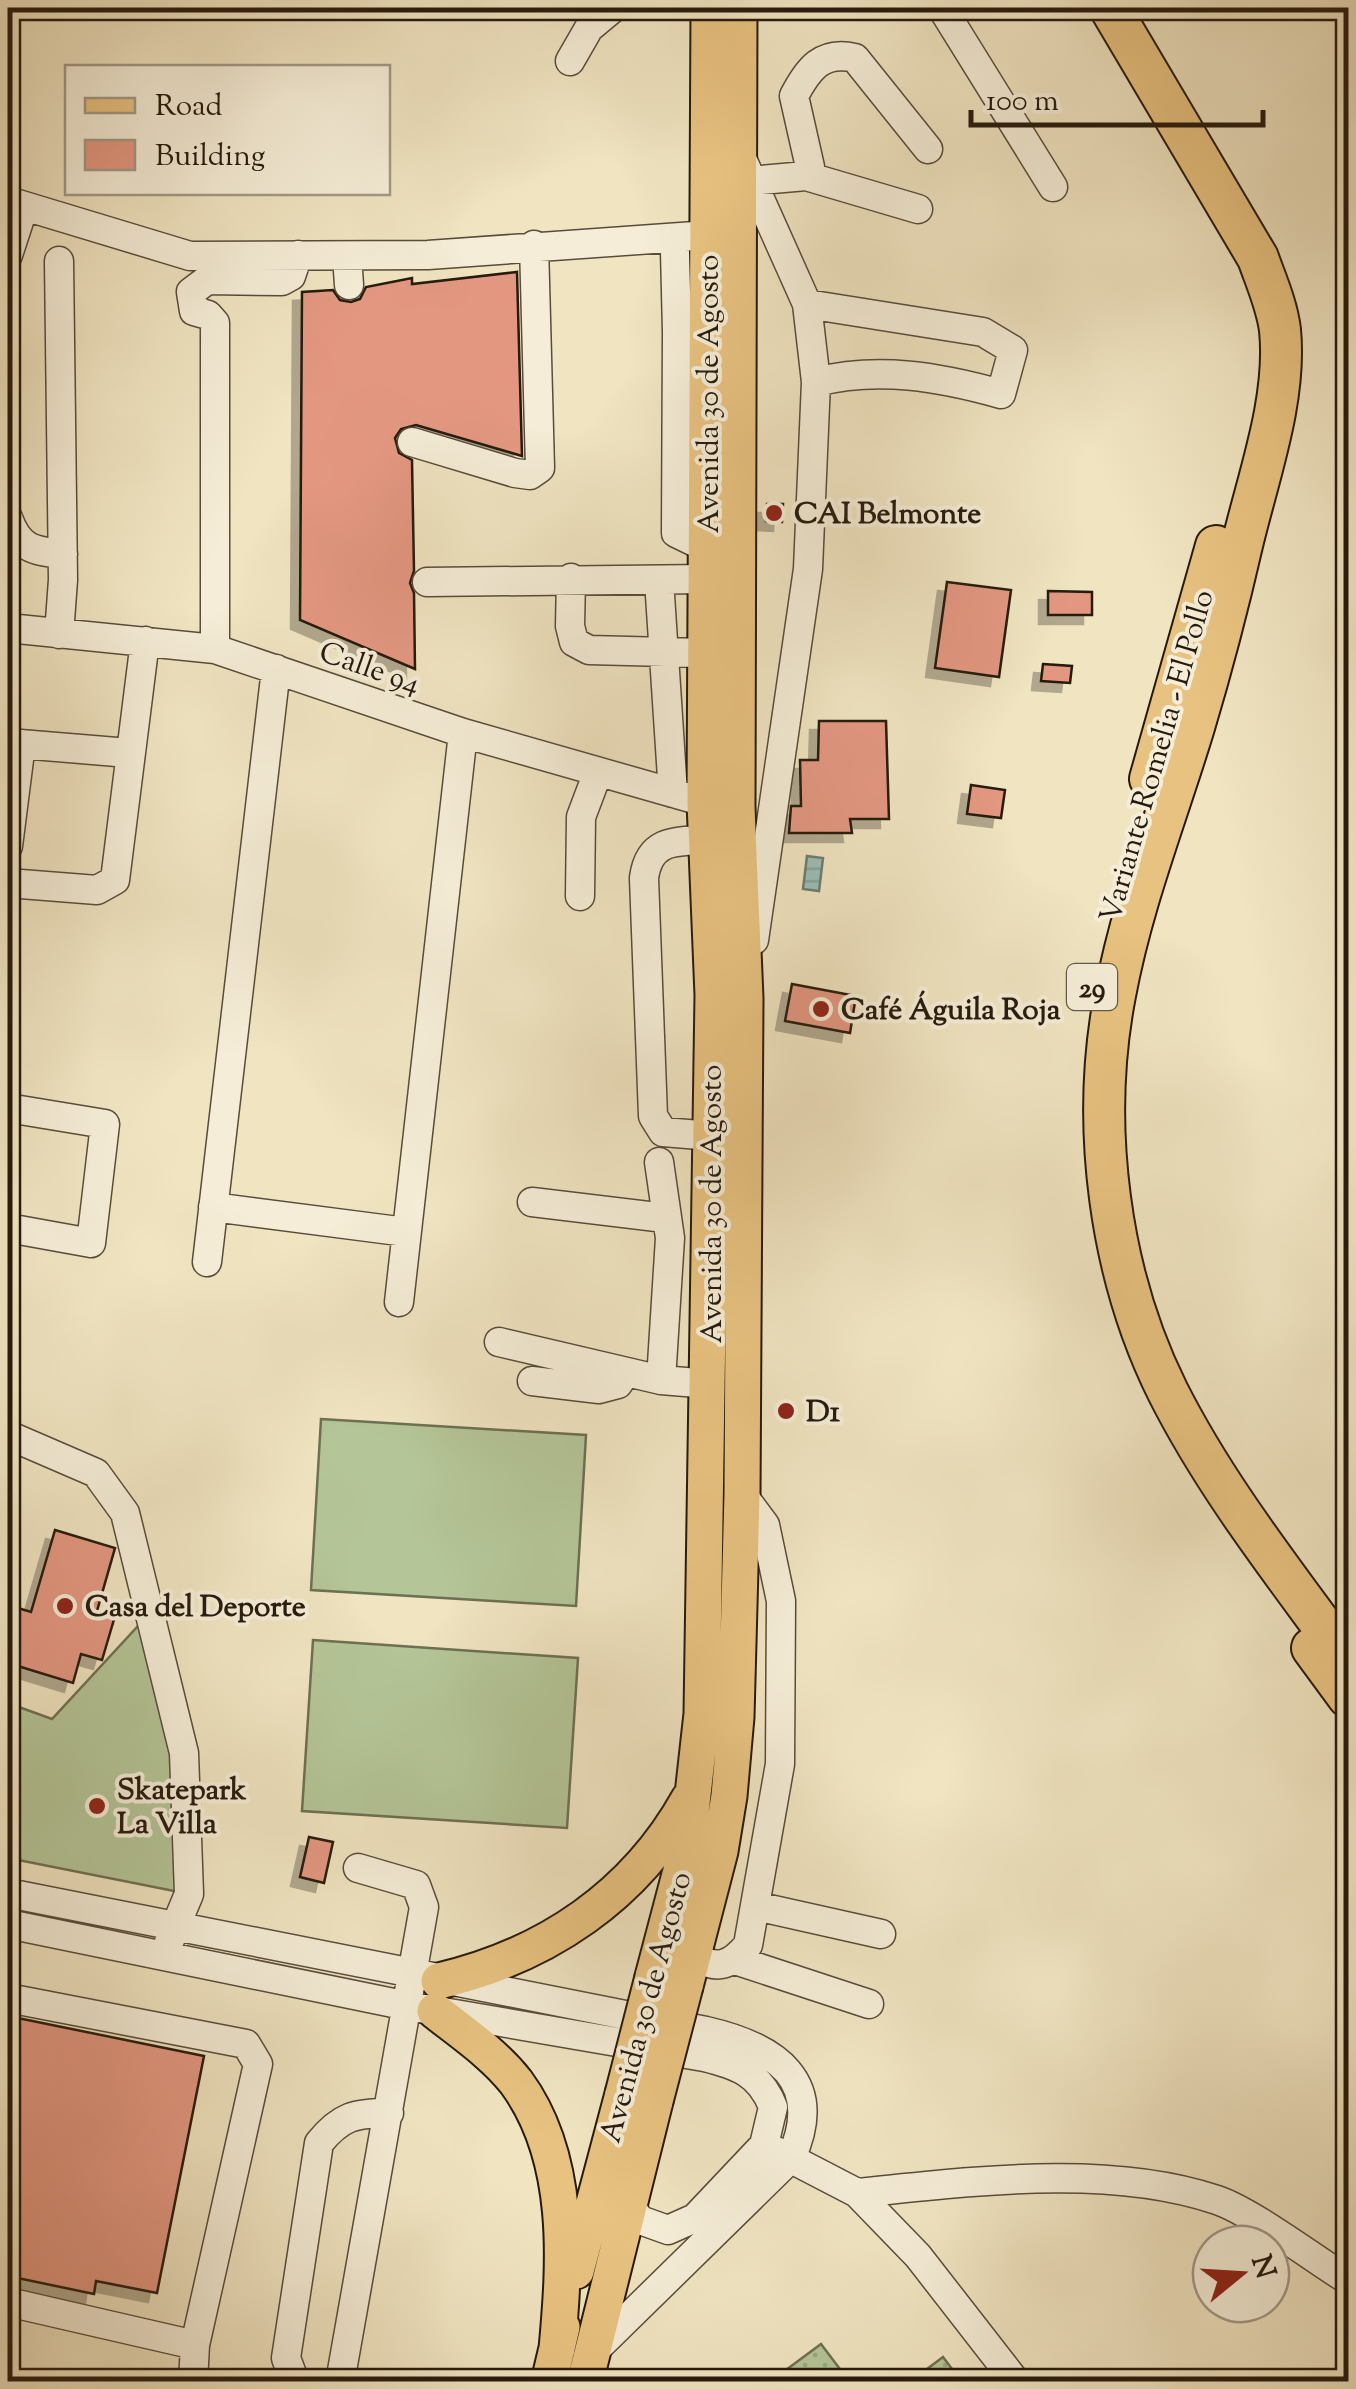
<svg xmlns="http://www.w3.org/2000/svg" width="1356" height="2389" viewBox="0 0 1356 2389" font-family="'Sorts Mill Goudy',serif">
<defs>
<pattern id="grass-dots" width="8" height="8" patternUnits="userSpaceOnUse" patternTransform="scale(2.5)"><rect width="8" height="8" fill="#b4c597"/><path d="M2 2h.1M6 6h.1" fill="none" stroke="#9ba981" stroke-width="1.8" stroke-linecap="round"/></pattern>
<pattern id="water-rules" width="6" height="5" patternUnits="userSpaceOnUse" patternTransform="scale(2.5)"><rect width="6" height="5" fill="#9bbeb7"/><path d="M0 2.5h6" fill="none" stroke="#85a39c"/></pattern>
<filter id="shadow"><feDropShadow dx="-9" dy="9" stdDeviation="0" flood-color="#0004"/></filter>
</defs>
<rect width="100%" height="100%" fill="#f0e4c1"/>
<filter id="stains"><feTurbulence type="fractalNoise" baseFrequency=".002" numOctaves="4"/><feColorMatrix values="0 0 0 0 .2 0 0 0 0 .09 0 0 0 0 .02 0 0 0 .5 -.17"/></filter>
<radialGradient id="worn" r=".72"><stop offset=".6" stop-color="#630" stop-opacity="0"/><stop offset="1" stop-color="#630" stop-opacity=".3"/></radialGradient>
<!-- grass -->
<path fill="url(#grass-dots)" stroke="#6d7052" stroke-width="2.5" d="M 821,2344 L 849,2381 L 771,2381 Z
M 943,2357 L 961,2381 L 911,2381 Z"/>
<!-- garden -->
<path fill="#b4c597" stroke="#6d7052" stroke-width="2.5" d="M 321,1419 L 586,1435 L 576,1606 L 311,1590 Z
M 150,1613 L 184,1753 L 189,1894 L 8,1858 L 8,1703 L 52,1719 Z
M 313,1640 L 578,1658 L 567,1828 L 302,1811 Z"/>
<!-- water -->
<path fill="url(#water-rules)" stroke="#6c7c73" stroke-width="2.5" d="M 807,856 L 823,858 L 819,891 L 803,889 Z"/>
<!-- building -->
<path fill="#e39781" stroke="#261a0e" stroke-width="2.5" filter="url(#shadow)" d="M 517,272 L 522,456 L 416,425 L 401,429 L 395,438 L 399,453 L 412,460 L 414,571 L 410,583 L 414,593 L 415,669 L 300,620 L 302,292 L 333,290 L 340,300 L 351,302 L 360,299 L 366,287 L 412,278 L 412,284 Z
M 767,504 L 783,504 L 782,522 L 766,521 Z
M 947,582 L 1011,590 L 999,677 L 935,668 Z
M 1048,591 L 1092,592 L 1092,615 L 1048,615 Z
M 1043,664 L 1072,666 L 1070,683 L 1041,681 Z
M 819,721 L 886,721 L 889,819 L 850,819 L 852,833 L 789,833 L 791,806 L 801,806 L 800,760 L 818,760 Z
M 971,785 L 1005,790 L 1001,818 L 967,814 Z
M 792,984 L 856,996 L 850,1033 L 785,1021 Z
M 55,1530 L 115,1548 L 97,1611 L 115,1616 L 102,1660 L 81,1654 L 73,1683 L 8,1663 L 8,1605 L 31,1612 Z
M 309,1837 L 333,1842 L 324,1883 L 300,1877 Z
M 8,2016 L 204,2056 L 157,2293 L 96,2281 L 94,2294 L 8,2276 Z"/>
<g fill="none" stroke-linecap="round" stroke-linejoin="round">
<defs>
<path id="minor" d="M 942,8 L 1053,187
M 570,61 L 589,28 L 613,8
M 743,161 L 807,304 L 816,382 L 808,569 L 754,940
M 806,176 L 918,209
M 750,181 L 806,176 L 810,167 L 794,96 C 808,69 822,50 855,58 L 928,149
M 8,201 L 190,256 L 428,255 L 709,235
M 675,251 L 677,332
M 8,255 L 24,206
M 347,256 L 349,285
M 59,261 L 63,580 L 59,634
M 807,304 L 983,332 L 1013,350 L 1001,394 C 940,377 878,366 816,382
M 412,442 L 515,473 L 530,475 L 540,468 L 534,245
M 8,518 C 19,548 32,551 63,554
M 707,548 L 676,533 L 677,332 L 708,330
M 571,578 L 570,626 L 574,642 L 589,650 L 706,653
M 659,580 L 673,793
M 427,582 L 707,579
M 8,628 L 215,649 L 463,733 L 705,802
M 215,649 L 215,323 L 208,315 L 194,311 L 191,292 L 207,280 L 282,281 L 291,276 L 298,255
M 8,743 L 129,753
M 707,840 C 674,841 649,840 644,878 L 653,1116 L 663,1132 L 712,1136
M 8,846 L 21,744
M 8,883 L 97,890 L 115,880 L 145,641
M 580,896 L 581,817 L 598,772
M 8,1108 L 105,1124 L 91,1243 L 8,1228
M 659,1162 L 670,1238 L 661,1380
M 532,1202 L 665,1218
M 213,1207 L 406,1232
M 207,1262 L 276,669
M 399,1302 L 463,733
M 499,1342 L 661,1380 L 710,1384
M 532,1381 L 599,1389 L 618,1384 L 626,1372
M 8,1435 L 96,1473 L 125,1513 L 184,1753 L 189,1894 L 169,1942
M 8,1893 L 706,2031 C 776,2047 826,2081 791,2158 L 591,2354
M 756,1906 L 881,1934
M 8,1924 L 408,2006 L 704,2057 C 737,2065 760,2073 773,2107 L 764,2145 L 695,2218 L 668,2230 L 640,2220 L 631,2207 L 630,2192
M 694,1957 C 718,1970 730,1966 748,1945 L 780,1764 L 781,1601 L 765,1525 L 742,1494
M 735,1960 L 869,2004
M 8,1998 L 246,2044 L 258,2064 L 195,2345 L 193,2382
M 776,2151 L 857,2193 L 918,2256 L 1016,2382
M 857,2193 C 970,2182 1107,2163 1217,2200 C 1252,2212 1314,2259 1348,2280
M 8,2302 L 195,2345
M 295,2382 L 286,2358 L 319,2143 C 341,2116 355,2113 389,2113
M 340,2382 L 424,1907 L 416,1885 L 358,1868"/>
<path id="major" d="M 653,1977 L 687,1848 L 702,1714 L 713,995 L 705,802 L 709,8
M 439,1981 C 546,1956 635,1896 689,1799
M 685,1986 L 720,1851 L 729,1796 L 736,1717 L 742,1494 L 745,998 L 737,807 L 739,8
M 435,2011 C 463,2033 494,2054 516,2082 C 572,2158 565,2262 557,2349
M 576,2271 L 623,2094
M 549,2382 L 562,2327
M 585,2382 L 655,2101"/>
<path id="highway" d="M 1110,8 L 1258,258 C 1266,281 1277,305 1280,330 C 1287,400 1258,477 1242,545 C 1228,606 1212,667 1194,727 C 1167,816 1132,903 1115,995 C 1090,1124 1109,1274 1168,1392 C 1217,1489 1285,1574 1348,1661
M 1150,779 L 1216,546
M 1312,1648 L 1348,1697"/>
</defs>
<!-- minor casing -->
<use href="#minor" stroke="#584c3b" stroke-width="31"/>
<!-- major casing -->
<use href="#major" stroke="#261a0e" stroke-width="39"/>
<!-- highway casing -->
<use href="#highway" stroke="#261a0e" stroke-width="44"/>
<!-- minor -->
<use href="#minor" stroke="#f5edd7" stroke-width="28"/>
<!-- major -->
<use href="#major" stroke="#e8c280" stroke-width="35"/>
<!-- highway -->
<use href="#highway" stroke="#e8c280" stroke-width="40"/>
<defs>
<path id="major-bridge" d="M 623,2094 L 653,1977
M 655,2101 L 685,1986"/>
</defs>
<!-- major-bridge casing -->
<use href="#major-bridge" stroke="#261a0e" stroke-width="39" stroke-linecap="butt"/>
<!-- major-bridge -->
<use href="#major-bridge" stroke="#e8c280" stroke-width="35"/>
</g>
<!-- markers -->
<g fill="#8f2418" stroke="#f5edd7" stroke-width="4">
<circle cx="774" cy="513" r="10"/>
<circle cx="821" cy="1009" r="10"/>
<circle cx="786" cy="1411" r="10"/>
<circle cx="65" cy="1606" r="10"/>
<circle cx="97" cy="1806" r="10"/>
</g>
<g text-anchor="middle" stroke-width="8" stroke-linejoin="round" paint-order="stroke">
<!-- shield labels -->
<rect fill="#f5edd7" stroke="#64594a" stroke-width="2.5" x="1067" y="964" width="50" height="46" rx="8"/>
<g font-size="28" font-weight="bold" fill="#261a0e">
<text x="1092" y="997">29</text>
</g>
<!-- street labels -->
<g font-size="30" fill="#261a0e" stroke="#f5edd7">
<text transform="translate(708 394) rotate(-90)" y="10">Avenida 30 de Agosto</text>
<text transform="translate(370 667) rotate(19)" y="10">Calle 94</text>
<text transform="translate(1156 756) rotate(-74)" y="10">Variante Romelia - El Pollo</text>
<text transform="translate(711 1204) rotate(-90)" y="10">Avenida 30 de Agosto</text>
<text transform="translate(645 2007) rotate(-75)" y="10">Avenida 30 de Agosto</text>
</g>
<!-- poi labels -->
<g font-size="30" font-weight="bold" fill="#261a0e" stroke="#f5edd7" text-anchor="start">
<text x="794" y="523">CAI Belmonte</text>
<text x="841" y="1019">Café Águila Roja</text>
<text x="806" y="1421">D1</text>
<text x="85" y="1616">Casa del Deporte</text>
<text x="117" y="1799">Skatepark<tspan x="117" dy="34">La Villa</tspan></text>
</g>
</g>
<!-- margin -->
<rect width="1356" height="2389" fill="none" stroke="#f0e4c1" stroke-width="40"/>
<rect x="10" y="10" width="1336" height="2369" fill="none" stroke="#261a0e" stroke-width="5"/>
<rect x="20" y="20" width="1316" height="2349" fill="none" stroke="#261a0e" stroke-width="2.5"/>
<!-- legend -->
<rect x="65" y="65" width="325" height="130" fill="#f5edd7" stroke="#a29987" stroke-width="2.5"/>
<rect x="85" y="98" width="50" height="15" fill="#e8c280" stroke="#a29987" stroke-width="2.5"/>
<text x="155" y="115" font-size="30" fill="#261a0e">Road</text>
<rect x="85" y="140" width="50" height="30" fill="#e39781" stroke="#a29987" stroke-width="2.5"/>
<text x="155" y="165" font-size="30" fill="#261a0e">Building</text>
<!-- north arrow -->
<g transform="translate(1241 2274) rotate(72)"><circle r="48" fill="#f5edd7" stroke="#a29987" stroke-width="2.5"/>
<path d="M0-8L18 38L0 25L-18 38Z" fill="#8f2418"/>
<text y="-15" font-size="28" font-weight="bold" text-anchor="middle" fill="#261a0e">N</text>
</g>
<!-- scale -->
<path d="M971 110v15h292v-15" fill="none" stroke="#261a0e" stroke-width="5"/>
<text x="986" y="110" font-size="30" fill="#261a0e" stroke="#f5edd7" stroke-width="8" paint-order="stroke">100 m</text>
<rect width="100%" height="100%" filter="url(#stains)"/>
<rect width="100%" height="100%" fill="url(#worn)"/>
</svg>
